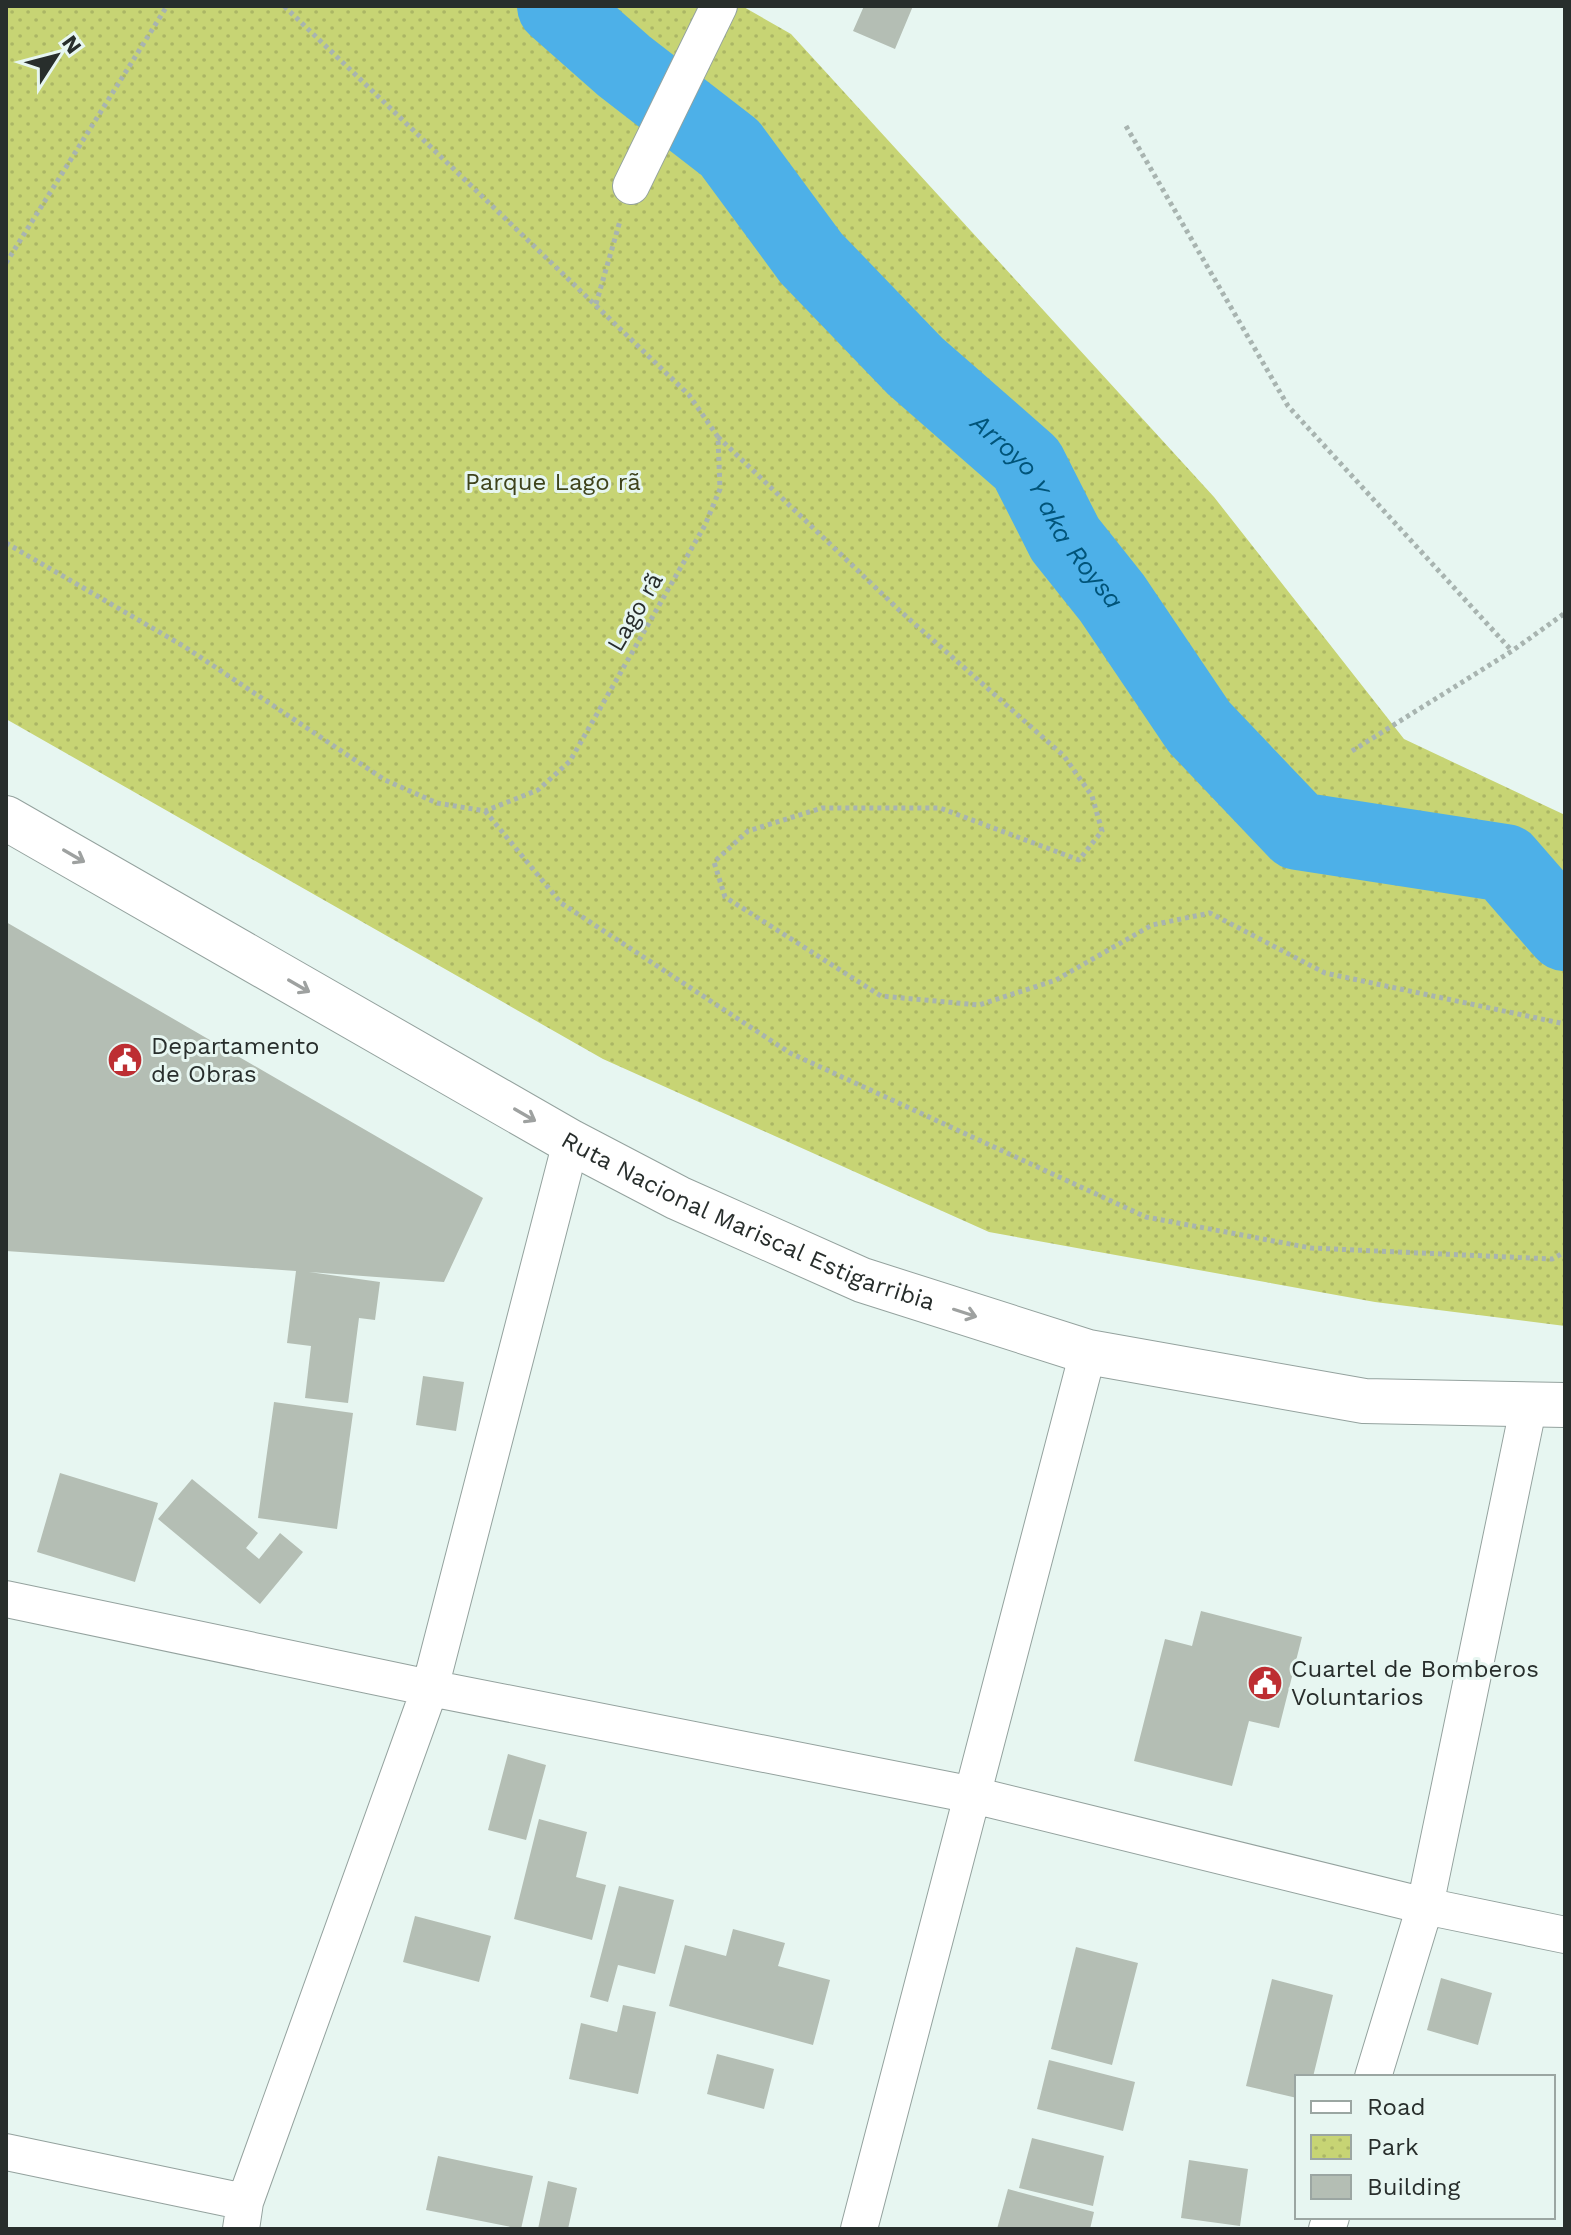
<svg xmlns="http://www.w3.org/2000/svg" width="1571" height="2235" viewBox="0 0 1571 2235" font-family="'Work Sans',sans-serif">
<defs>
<pattern id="park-dots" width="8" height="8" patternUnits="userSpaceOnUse" patternTransform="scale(2)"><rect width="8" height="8" fill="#c7d474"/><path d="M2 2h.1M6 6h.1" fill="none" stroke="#abb665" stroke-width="1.8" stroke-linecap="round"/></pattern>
</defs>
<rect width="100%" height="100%" fill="#e7f6f1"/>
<!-- park -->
<path fill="url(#park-dots)" d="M 6,6 L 742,6 L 791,34 L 1214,497 L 1404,739 L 1565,815 L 1565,1326 L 1375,1302 L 989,1232 L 603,1059 L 6,719 Z"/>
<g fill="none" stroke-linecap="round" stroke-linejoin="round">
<!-- river -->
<path stroke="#4db0e8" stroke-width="78" id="s1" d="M 556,6 L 624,66 L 730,148 L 811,258 L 915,366 L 1027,464 L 1065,539 L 1112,598 L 1199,727 L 1298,831 L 1505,863 L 1565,932"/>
</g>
<!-- building -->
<path fill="#b4beb4" d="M 864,6 L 913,6 L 895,49 L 853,31 Z
M 6,922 L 483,1198 L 444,1282 L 309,1272 L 380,1282 L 375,1320 L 359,1318 L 348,1403 L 305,1398 L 311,1346 L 287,1343 L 296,1271 L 6,1251 Z
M 423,1376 L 464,1382 L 456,1431 L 416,1425 Z
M 274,1402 L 353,1413 L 337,1529 L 258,1518 Z
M 60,1473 L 158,1503 L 135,1582 L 37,1552 Z
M 192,1479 L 258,1533 L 246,1548 L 259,1559 L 280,1533 L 303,1552 L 260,1604 L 158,1519 Z
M 1201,1611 L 1302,1637 L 1279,1728 L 1249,1721 L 1232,1786 L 1134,1761 L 1165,1639 L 1192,1646 Z
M 508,1754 L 546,1765 L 526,1840 L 488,1830 Z
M 539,1819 L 587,1832 L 576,1877 L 606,1885 L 592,1940 L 514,1919 Z
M 619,1886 L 674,1900 L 655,1974 L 618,1965 L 608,2002 L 590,1997 Z
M 415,1916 L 491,1936 L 479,1982 L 403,1962 Z
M 733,1929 L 785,1943 L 778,1966 L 830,1980 L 813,2045 L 669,2006 L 685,1945 L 726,1956 Z
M 1076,1947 L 1138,1963 L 1112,2065 L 1051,2049 Z
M 1441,1978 L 1492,1993 L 1478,2045 L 1427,2030 Z
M 1272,1979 L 1333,1995 L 1313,2077 L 1297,2077 L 1297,2098 L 1246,2086 Z
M 623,2005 L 656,2012 L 638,2094 L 569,2079 L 581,2023 L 617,2032 Z
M 717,2054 L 774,2069 L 764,2109 L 707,2094 Z
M 1049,2060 L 1135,2082 L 1123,2131 L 1037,2109 Z
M 1032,2138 L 1104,2156 L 1093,2206 L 1019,2188 Z
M 438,2156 L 533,2176 L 521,2229 L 426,2210 Z
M 1189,2160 L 1248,2169 L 1240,2226 L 1181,2218 Z
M 548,2181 L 577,2188 L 568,2229 L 538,2229 Z
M 1008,2189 L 1094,2212 L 1090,2229 L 997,2229 Z"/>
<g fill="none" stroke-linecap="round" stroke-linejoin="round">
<defs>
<path id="street" d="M 631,186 L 719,6
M 6,1599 L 430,1688 L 973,1795 L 1425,1906 L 1565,1935
M 1373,2077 L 1425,1906 L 1529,1404
M 6,2152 L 245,2202
M 241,2229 L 245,2202 L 430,1688 L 571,1142
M 859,2229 L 1088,1352
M 1327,2229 L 1331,2217"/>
<g id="primary">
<path id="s2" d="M 6,818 L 571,1142 L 678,1198 L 862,1280 L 1088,1352 L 1364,1401 L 1565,1405"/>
</g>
</defs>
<!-- street casing -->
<use href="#street" stroke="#94a29e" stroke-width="38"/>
<!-- primary casing -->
<use href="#primary" stroke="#94a29e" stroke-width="46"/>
<!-- path -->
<path stroke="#a8b4b0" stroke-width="5" stroke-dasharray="4 4" stroke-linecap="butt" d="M 1126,126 L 1288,406 L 1512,651
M 6,263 L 167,6
M 596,304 L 620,221
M 718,437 L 899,610 L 1064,756 L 1092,796 L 1102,831 L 1079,860 L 940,808 L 822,808 L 748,831 L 714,862 L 725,897 L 881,996 L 979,1005 L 1056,980 L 1152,925 L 1210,913 L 1325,973 L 1565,1024
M 6,543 L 185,647 L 385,780 L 437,803 L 485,811 L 538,790 L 570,761 L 705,525 L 720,489 L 718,437 L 689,395 L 284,6
M 1352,751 L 1512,651 L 1565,613
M 485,811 L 561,903 L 790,1053 L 1146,1217 L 1311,1248 L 1552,1259 L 1565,1252"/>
<!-- street -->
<use href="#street" stroke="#fff" stroke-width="36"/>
<!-- primary -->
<use href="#primary" stroke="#fff" stroke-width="44"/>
</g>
<!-- one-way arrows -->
<defs><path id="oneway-shaft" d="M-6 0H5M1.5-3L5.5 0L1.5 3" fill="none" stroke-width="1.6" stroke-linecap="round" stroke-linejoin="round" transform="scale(2)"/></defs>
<g stroke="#9ea1a0">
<use href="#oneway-shaft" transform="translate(74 856) rotate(30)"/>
<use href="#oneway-shaft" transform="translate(299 986) rotate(30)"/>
<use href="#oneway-shaft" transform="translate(525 1115) rotate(30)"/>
<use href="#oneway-shaft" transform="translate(965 1313) rotate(18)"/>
</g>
<!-- icons -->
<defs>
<symbol id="civic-disc" viewBox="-11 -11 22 22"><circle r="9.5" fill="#bd2e32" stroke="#e7f6f1"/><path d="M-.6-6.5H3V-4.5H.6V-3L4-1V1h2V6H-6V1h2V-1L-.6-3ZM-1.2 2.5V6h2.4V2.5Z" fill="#fff"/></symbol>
</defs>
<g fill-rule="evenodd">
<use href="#civic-disc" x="105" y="1040" width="40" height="40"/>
<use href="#civic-disc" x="1245" y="1663" width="40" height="40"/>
</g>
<g text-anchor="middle" stroke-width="6" stroke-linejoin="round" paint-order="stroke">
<!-- park labels -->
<g font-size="24" fill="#3e431b" stroke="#e7f6f1">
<text x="553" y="490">Parque Lago rã</text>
</g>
<!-- street labels -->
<g font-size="24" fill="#282e2c" stroke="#e7f6f1">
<text transform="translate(635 612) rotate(-60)" y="8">Lago rã</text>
<text dy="8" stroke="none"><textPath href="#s2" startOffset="846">Ruta Nacional Mariscal Estigarribia</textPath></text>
</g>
<!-- poi labels -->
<g font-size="24" fill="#282e2c" stroke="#e7f6f1" text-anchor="start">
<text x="151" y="1054">Departamento<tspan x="151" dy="28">de Obras</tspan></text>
<text x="1291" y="1677">Cuartel de Bomberos<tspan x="1291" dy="28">Voluntarios</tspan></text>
</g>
<!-- water labels -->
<g font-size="26" font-style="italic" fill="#015479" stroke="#e7f6f1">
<text dy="9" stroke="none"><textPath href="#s1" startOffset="710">Arroyo Y aka Roysa</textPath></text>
</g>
</g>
<!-- border -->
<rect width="1571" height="2235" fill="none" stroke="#282e2c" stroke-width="16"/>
<!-- legend -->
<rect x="1295" y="2075" width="260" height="144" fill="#e7f6f1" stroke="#9ba6a2" stroke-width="2"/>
<rect x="1311" y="2101" width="40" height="12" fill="#ffffff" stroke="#9ba6a2" stroke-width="2"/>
<text x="1367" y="2115" font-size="24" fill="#282e2c">Road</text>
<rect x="1311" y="2135" width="40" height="24" fill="url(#park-dots)" stroke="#9ba6a2" stroke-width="2"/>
<text x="1367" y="2155" font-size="24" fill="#282e2c">Park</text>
<rect x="1311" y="2175" width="40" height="24" fill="#b4beb4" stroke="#9ba6a2" stroke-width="2"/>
<text x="1367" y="2195" font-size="24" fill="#282e2c">Building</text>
<!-- north arrow -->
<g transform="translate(56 56) rotate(54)" stroke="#e7f6f1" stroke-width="6" paint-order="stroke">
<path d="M0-6L14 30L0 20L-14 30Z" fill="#282e2c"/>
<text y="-12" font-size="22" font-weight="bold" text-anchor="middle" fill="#282e2c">N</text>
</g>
</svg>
